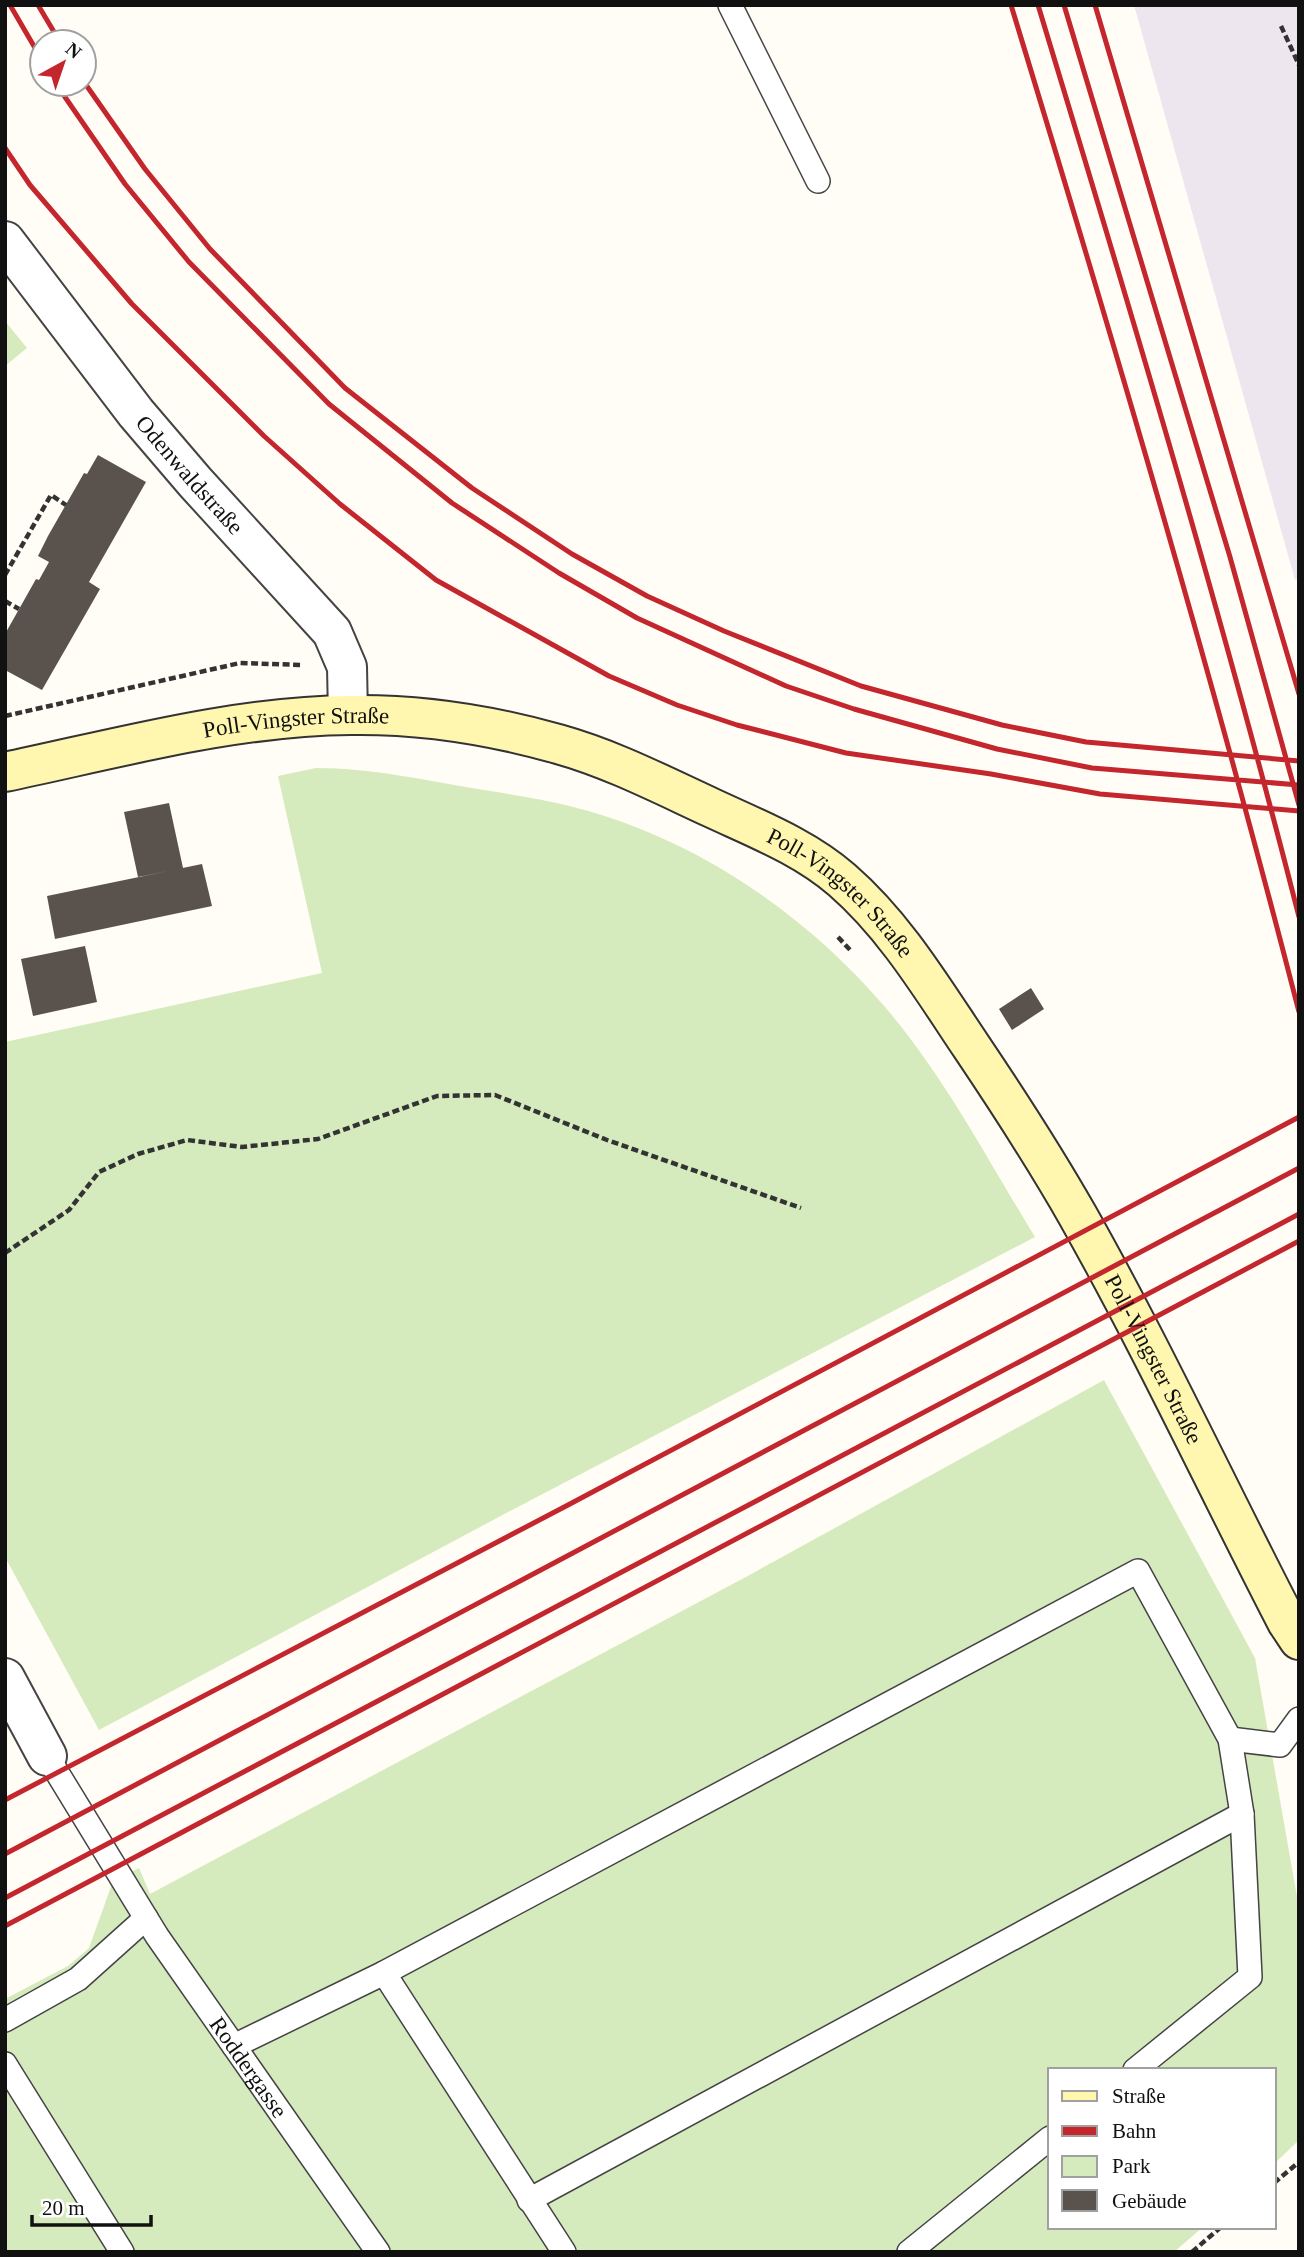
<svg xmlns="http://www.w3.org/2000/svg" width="1304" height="2257" viewBox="0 0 1304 2257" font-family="'Times New Roman',serif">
<rect width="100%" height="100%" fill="#fffdf5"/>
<!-- industrial -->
<path fill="#eee6ef" d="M 1134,5 L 1299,5 L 1299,578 L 1295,580 Z"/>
<!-- green -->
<path fill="#d5ebbd" d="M 5,321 L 27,348 L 5,366 Z
M 316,768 C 373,768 428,781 484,790 C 514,795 544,799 573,807 C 693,837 805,913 885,1007 C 944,1076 988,1160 1035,1237 L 512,1510 L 99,1730 L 5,1557 L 5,1042 L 322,973 L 278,776 Z
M 1104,1380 L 1255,1658 L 1299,1908 L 1299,2140 L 1274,2164 L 1274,2070 L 1050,2070 L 1050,2227 L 1203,2227 L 1174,2252 L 5,2252 L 5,1999 L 68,1966 L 89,1948 L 113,1881 L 139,1868 L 150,1894 L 744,1578 Z"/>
<!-- building -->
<path fill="#5a524d" d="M 98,455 L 146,482 L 89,582 L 100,589 L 42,690 L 5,670 L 5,634 L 36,579 L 39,580 L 49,562 L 38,556 L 48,536 L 84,473 L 87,474 Z
M 169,803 L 183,868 L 138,877 L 124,812 Z
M 202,864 L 212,906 L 55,939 L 47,896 Z
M 85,946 L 97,1002 L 33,1016 L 21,959 Z
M 1031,988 L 1044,1009 L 1012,1030 L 999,1009 Z"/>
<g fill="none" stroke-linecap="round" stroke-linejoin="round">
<defs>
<g id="lane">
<path d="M 730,5 L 818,181"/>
<path d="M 1230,1739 L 1280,1745 L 1299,1719"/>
<path id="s1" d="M 47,1756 L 157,1936 L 378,2252"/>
<path d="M 384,1973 L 564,2252"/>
<path d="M 5,2020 L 78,1979 L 146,1918"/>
<path d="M 234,2046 L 384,1973 L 1138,1571 L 1230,1739 L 1242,1814 L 1250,1977 L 1135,2070"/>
<path d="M 5,2064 L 122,2252"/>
<path d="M 529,2200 L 1242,1814"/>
<path d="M 909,2252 L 1050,2138"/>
</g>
<g id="street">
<path id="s2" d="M 5,241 L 136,413 L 195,482 L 332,632 L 347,667 L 348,715"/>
<path d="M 5,1678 L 47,1756"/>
</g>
<g id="secondary">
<path id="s3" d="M 5,772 C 119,748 234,716 351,715 C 421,714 491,725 558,744 C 612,759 662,785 712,808 C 757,829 804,847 842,880 C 895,926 932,988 971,1046 C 1008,1101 1045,1158 1078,1216 C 1153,1349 1217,1487 1287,1622 L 1299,1640"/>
</g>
</defs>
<!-- lane casing -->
<use href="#lane" stroke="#444" stroke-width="26"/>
<!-- street casing -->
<use href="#street" stroke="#444" stroke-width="42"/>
<!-- secondary casing -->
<use href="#secondary" stroke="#333" stroke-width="42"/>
<!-- path -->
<path stroke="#333" stroke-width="4.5" stroke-dasharray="7 3.5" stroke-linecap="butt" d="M 1281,26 L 1299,65
M 5,575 L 51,495 L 66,505
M 5,601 L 19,609
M 5,716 L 240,663 L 303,665
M 838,937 L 851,951
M 5,1253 L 69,1210 L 99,1172 L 138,1154 L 187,1140 L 242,1147 L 318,1139 L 437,1096 L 495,1095 L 607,1140 L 801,1208
M 1274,2183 L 1299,2162
M 1192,2252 L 1221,2227"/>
<!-- lane -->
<use href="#lane" stroke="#fff" stroke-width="23"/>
<!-- street -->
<use href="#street" stroke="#fff" stroke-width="38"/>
<!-- secondary -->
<use href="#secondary" stroke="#fff6b0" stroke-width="38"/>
<!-- rail -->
<path stroke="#c4262e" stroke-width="5" d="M 10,5 L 42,60
M 38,5 L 60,42
M 1011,5 C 1113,339 1212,674 1299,1012
M 1038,5 C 1130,308 1221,611 1299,917
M 1064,5 L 1230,557 L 1299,805
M 1095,5 L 1299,694
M 84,82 L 145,169 L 210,249 L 345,388 L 472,488 L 572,554 L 647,596 L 724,631 L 861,686 L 1002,725 L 1086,742 L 1299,761
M 56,84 L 125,184 L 189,262 L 329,404 L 452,503 L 559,573 L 637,618 L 786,686 L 854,709 L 997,749 L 1092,768 L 1299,785
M 5,148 L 30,185 L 132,304 L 264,436 L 340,504 L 436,580 L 609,676 L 677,705 L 737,725 L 846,753 L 991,774 L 1100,794 L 1299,811
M 5,1800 L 568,1505 L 1299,1117
M 5,1854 L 1299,1168
M 5,1898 L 1299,1214
M 5,1926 L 1299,1241"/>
</g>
<g text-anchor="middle" stroke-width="7" stroke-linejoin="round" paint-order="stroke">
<!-- street labels -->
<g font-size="23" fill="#111" stroke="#fff">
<text dy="8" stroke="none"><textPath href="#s2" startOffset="298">Odenwaldstraße</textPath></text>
<text dy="8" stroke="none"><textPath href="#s3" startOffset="296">Poll-Vingster Straße</textPath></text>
<text dy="8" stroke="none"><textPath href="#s3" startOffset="884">Poll-Vingster Straße</textPath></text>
<text dy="8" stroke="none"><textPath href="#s3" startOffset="1451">Poll-Vingster Straße</textPath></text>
<text dy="8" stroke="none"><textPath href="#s1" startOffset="371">Roddergasse</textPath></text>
</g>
</g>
<!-- border -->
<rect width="1304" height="2257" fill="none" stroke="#111111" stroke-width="14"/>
<!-- legend -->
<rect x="1048" y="2068" width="228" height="161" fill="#ffffff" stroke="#a0a0a0" stroke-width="2"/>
<rect x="1062" y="2091" width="35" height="10" fill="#fff6b0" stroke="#a0a0a0" stroke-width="2"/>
<text x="1112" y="2103" font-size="21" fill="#111111">Straße</text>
<rect x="1062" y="2126" width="35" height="10" fill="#c4262e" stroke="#a0a0a0" stroke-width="2"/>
<text x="1112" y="2138" font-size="21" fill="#111111">Bahn</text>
<rect x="1062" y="2156" width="35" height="21" fill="#d5ebbd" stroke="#a0a0a0" stroke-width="2"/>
<text x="1112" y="2173" font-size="21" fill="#111111">Park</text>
<rect x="1062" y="2190" width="35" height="21" fill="#5a524d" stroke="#a0a0a0" stroke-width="2"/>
<text x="1112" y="2208" font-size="21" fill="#111111">Gebäude</text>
<!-- north arrow -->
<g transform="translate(63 63) rotate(40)"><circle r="33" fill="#ffffff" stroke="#a0a0a0" stroke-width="2"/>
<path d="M0-5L12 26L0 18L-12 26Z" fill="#c4262e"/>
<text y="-10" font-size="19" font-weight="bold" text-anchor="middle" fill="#111111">N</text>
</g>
<!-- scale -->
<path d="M32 2215v10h119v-10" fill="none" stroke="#111111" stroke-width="3.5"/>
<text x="42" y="2215" font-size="21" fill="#111111" stroke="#ffffff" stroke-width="5" paint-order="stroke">20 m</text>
</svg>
